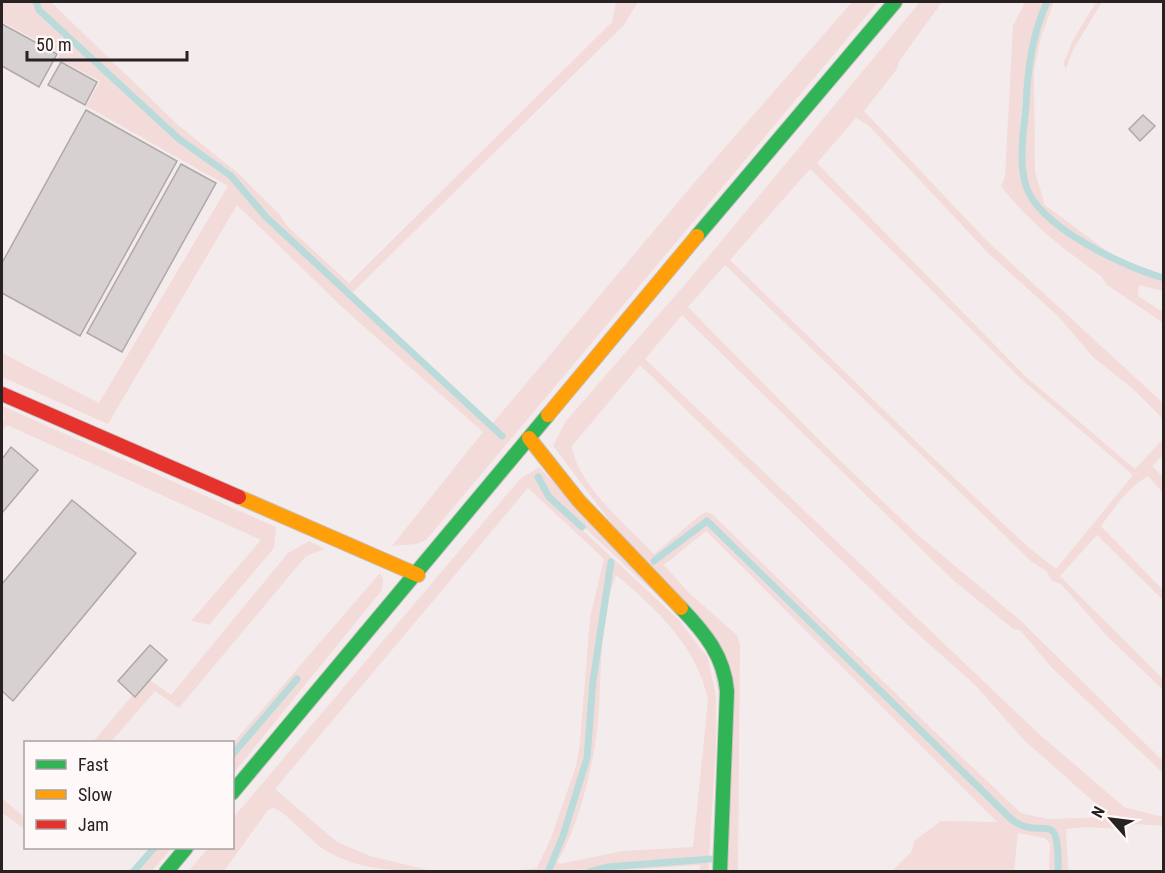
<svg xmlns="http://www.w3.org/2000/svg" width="1165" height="873" viewBox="0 0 1165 873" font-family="'Roboto Condensed',sans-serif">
<rect width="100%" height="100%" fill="#f4ecec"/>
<!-- green -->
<path fill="#f3dbda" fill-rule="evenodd" d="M 2,2 L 34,2 L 38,11 L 178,140 L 222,170 L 240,187 L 265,219 L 504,438 L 492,424 L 694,183 L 852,2 L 878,2 L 426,540 L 416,544 L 392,546 L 483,432 L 343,308 L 237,205 L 108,424 L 2,377 L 2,353 L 99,403 L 228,186 L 86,106 L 100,81 L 58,59 L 60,53 L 2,22 Z
M 38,2 L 51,2 L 178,125 L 239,174 L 279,214 L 288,227 L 349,283 L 612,22 L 616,2 L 638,2 L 624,25 L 352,293 L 267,217 L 242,185 L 224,168 L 180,138 L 40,9 Z
M 920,2 L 942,2 L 900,60 L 897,69 L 864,111 L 987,241 L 1163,403 L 1163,419 L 1133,389 L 1093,357 L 1058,316 L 989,254 L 868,125 L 856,118 L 817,163 L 1024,375 L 1135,469 L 1163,439 L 1163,455 L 1152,466 L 1163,477 L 1163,493 L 1148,476 C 1128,488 1115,507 1101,526 L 1163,590 L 1163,600 L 1097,535 L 1060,576 L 1163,679 L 1163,690 L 1107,636 L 1061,584 L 1052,581 L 1046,571 L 1032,562 L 725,265 L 688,307 L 824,445 L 919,536 L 1021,621 L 1163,761 L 1163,773 L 1052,668 L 1020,630 L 1013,629 L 953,580 L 682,315 L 645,359 L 1038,733 L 1124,807 L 1163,817 L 1163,826 L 1136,824 L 1120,829 L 1087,827 L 1066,829 L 1068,871 L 1060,871 C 1061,800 1043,843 1012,818 L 707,518 L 653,559 L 656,563 L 706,525 L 1009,821 L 1016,827 L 1048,832 L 1056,843 L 1055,871 L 1049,871 L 1050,844 L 1045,838 L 1018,833 L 1014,871 L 892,871 L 911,852 L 915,840 L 941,821 L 997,822 L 706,531 L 664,565 L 690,594 L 737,635 L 740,646 L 738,871 L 727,871 L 730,679 L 553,446 L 565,422 L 694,274 ZM 810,169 L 1021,379 L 1133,475 L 1056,569 L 1027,546 L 930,455 L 730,260 ZM 640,365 L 910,627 L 974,684 L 1025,741 L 1111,817 L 1048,819 L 1021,813 L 933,730 L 712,514 L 706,512 L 699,516 L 654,554 C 628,527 576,483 572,446 Z
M 1025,2 L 1046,2 C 1027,41 1007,165 1031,202 C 1049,231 1130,271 1163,279 L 1163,291 L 1139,285 L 1138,296 L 1163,312 L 1163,323 L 1107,285 L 1101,276 C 1064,249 1029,223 1001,186 L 1005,176 L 1013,26 Z
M 1049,2 L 1054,2 L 1041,37 L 1034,71 L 1035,172 L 1045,205 L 1115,257 C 1089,241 1049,226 1033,199 C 1016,170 1026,68 1035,36 C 1039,24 1044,13 1049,2 Z
M 1096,2 L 1102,2 L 1073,50 L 1066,69 L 1063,64 L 1074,38 Z
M 2,406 L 276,527 L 274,548 L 209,625 L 191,621 L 261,540 L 7,425 L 2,431 L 4,416 Z
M 539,467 L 690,622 L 718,665 L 722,722 L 715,871 L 711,872 L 719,744 L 719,696 L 711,656 L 680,617 L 551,496 L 536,474 L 548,498 L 678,619 L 708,658 L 716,696 L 716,744 L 709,858 C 655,858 603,871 549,871 L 565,836 L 588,759 L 600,636 L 612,570 L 609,566 L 597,636 L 588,737 L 581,781 L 546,871 L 513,871 L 537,868 L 551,838 L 576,766 L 580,742 L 590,617 L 604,559 L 528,488 L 275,789 L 337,842 L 370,856 L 432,871 C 394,871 357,870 323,849 C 311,841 283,809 273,808 L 268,810 L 224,871 L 188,872 L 208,848 L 232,848 L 233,818 L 520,479 ZM 616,575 C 656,608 698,648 708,700 L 693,847 L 622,851 L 560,864 L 557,862 C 577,831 593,768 597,731 C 603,680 597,624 616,575 Z
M 309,541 L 325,549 L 306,556 L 179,708 L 155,691 L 111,742 L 93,742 L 147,678 L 171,695 L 288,553 Z
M 380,573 L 383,579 L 382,590 L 233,774 L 233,757 L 298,680 L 296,678 L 233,753 L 233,743 Z
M 2,798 L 25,818 L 25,829 L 2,813 Z
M 156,848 L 172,848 L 152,871 L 135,872 Z
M 709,861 L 709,871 L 700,871 L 700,865 L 596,872 Z"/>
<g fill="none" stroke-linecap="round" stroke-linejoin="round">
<!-- stream -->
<path stroke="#bbdbda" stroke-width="7" d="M 36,2 L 39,10 L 179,139 L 231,176 L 266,217 L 502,436
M 1047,2 C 1032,35 1028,67 1026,104 C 1024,131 1018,160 1026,186 C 1039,227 1124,267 1164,278
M 538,477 L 549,497 L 582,527
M 654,561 L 707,521 L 1011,819 C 1042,844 1060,802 1058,872
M 232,755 L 297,679
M 133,872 L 154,848
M 548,872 L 563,836 L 587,758 L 593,681 L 611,562
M 589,872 L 607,867 L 710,859"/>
</g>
<!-- building -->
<path fill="#d7d1d1" stroke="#aea8a8" stroke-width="1.5" d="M 2,24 L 57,54 L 39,87 L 2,66 Z
M 61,62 L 97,82 L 85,105 L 48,85 Z
M 86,110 L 177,161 L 80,336 L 2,293 L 2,263 Z
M 1143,115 L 1155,126 L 1140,141 L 1129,129 Z
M 181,164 L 216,183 L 122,352 L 87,333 Z
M 11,447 L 38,470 L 2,513 L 2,459 Z
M 72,500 L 136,553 L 13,701 L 2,691 L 2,584 Z
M 150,645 L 167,660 L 135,697 L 118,681 Z"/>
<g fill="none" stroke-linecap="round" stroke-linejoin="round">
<defs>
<path id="fast" d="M 697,236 L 895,2
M 681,608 C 705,633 724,656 727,691 L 720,872
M 232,793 L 548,415
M 166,872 L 186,848"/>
<path id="slow" d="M 548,415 L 697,236
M 529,438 L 579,501 L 681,608
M 239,497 L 418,575"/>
<path id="jam" d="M 2,394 L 239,497"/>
</defs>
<!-- fast casing -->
<use href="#fast" stroke="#c7c1c1" stroke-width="16"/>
<!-- slow casing -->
<use href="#slow" stroke="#c7c1c1" stroke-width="16"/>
<!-- jam casing -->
<use href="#jam" stroke="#c7c1c1" stroke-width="16"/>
<!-- fast -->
<use href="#fast" stroke="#30b455" stroke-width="14"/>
<!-- slow -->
<use href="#slow" stroke="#ff9f0a" stroke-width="14"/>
<!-- jam -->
<use href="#jam" stroke="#e5322d" stroke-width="14"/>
</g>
<!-- border -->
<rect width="1165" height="873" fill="none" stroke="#282222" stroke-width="6"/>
<!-- legend -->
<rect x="24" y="741" width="210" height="108" fill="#fef8f8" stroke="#a8a2a2" stroke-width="1.5"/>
<rect x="36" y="760" width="30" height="9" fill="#30b455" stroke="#a8a2a2" stroke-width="1.5"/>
<text x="78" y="771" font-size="18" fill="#282222">Fast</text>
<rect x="36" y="790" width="30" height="9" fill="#ff9f0a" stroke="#a8a2a2" stroke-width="1.5"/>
<text x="78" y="801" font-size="18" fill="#282222">Slow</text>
<rect x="36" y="820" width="30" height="9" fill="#e5322d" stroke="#a8a2a2" stroke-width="1.5"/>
<text x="78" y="831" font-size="18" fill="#282222">Jam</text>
<!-- north arrow -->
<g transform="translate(1111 819) rotate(298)" stroke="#fef8f8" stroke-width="4.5" paint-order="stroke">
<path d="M0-4.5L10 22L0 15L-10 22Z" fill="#282222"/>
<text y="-9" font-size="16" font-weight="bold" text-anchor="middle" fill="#282222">N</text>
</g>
<!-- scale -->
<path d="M27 51v9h160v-9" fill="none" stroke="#282222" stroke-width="3"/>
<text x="36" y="51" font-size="18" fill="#282222" stroke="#fef8f8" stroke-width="4.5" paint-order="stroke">50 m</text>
</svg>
